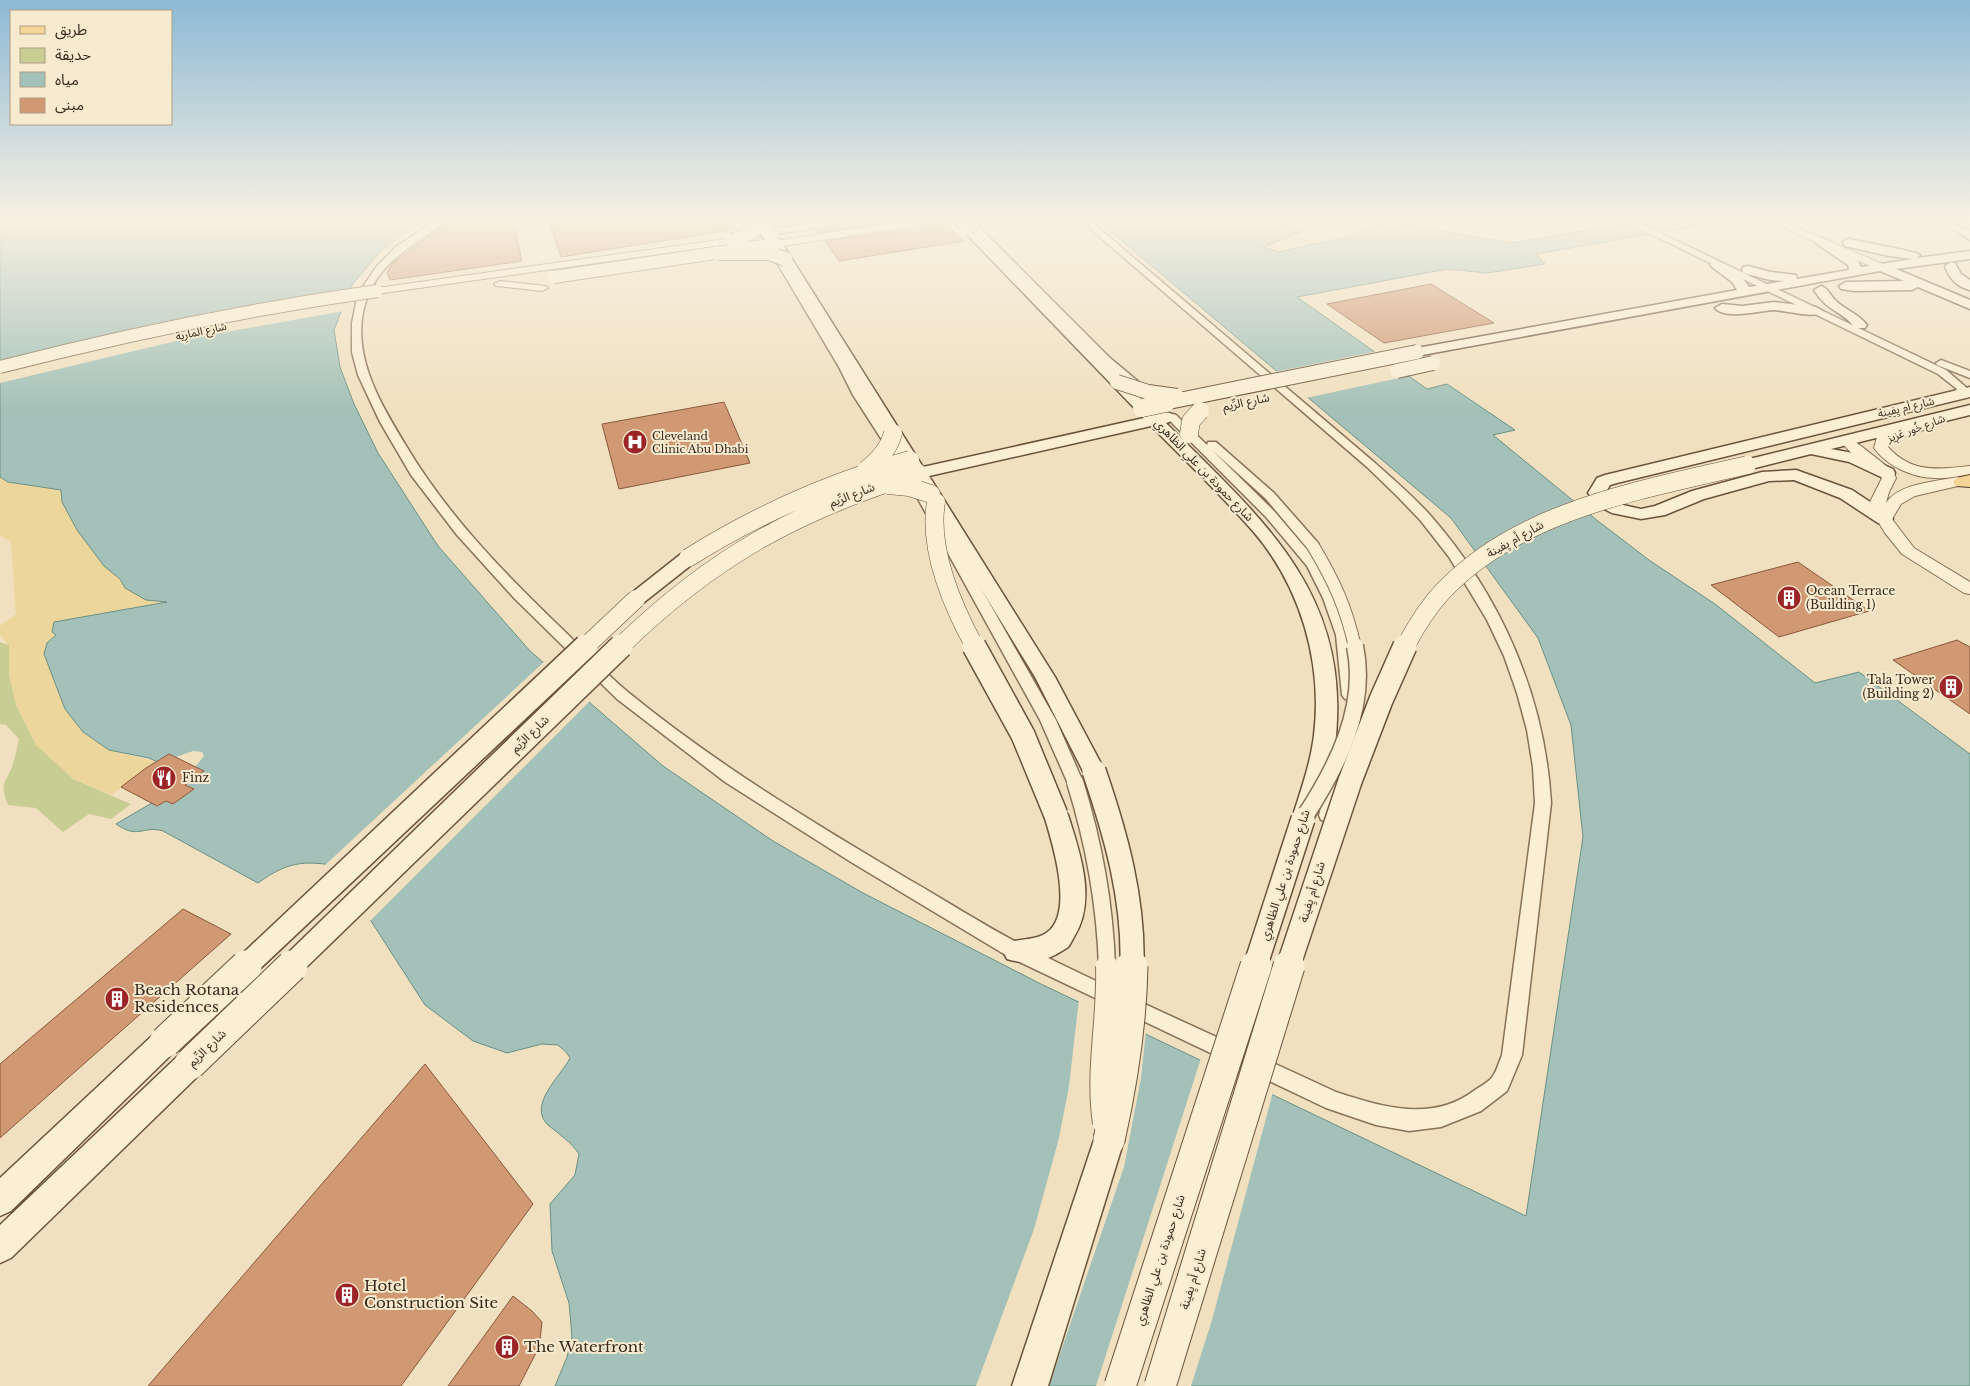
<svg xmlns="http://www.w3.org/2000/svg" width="1970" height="1386" viewBox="0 0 1970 1386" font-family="'Libre Baskerville','Noto Sans Arabic',serif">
<rect width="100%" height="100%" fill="#f0e0bf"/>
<!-- green -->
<path fill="#c8ce93" d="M 0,642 L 9,645 L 9,675 L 73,779 L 131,804 L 111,819 L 89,814 L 63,832 L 36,808 L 8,805 C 0,784 4,785 12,767 C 15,758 17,748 19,739 L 6,725 L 0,724 Z"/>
<!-- sand -->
<path fill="#edd69b" d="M 0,477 L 8,482 L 61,490 L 62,502 L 104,566 L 120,579 L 125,588 L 146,600 L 170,602 L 54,622 L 56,635 L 47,643 L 83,732 L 109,750 L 157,762 L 111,795 L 73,779 L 36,745 L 16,705 L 9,675 L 9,645 L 0,635 L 0,626 L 16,614 L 11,542 L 0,535 Z"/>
<!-- water -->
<path fill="#a3c1b8" stroke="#699085" d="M 0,219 L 429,219 L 405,232 L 379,253 L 351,286 L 334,330 L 340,367 L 354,404 L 378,453 L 438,546 L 530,651 L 663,766 L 773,841 L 863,893 L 1041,984 L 1526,1216 L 1583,837 L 1571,725 L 1538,638 L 1451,518 L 1096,219 L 1269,219 L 1301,232 L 1263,247 L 1278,252 L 1347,237 L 1387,221 L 1510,243 L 1654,219 L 1738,219 L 1536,254 L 1545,264 L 1487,273 L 1447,269 L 1297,297 L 1427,389 L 1447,384 L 1515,430 L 1493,435 L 1598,521 L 1649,560 L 1715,604 L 1815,683 L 1859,672 L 1970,754 L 1970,1386 L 555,1386 L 567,1357 L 572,1337 L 569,1303 L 552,1251 L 550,1204 L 575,1175 L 579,1154 C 571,1142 559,1134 548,1125 C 527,1105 561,1076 570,1058 L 566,1052 L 558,1045 L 542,1044 L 507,1053 L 473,1041 L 425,1005 L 371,921 L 359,888 L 345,867 C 307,861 291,859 258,883 L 163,831 C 142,825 139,840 116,824 L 162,797 L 166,766 L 149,758 L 109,750 L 83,732 L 65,709 L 44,654 L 47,643 L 56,635 L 52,632 L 54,622 L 167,602 L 146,600 L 125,588 L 120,579 L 104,566 L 77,530 L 62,502 L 61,490 L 8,482 L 0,477 Z"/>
<!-- pier -->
<path fill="#f0e0bf" d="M 352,289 L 344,311 L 176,341 L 0,383 L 0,360 L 152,324 L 226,309 Z
M 1378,351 L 1413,375 L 1306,398 L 1275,372 Z
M 545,661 L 591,700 L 369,922 L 357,889 L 344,869 L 324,866 Z
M 193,751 L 202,752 L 204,756 L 195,767 L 204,771 L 186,785 L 194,789 L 173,804 L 166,801 L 157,806 L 153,804 L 154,763 L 169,754 L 176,757 Z
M 1079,999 L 1146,1031 L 1141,1078 L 1124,1167 L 1049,1386 L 976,1386 L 1034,1229 L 1059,1138 L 1069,1086 Z
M 1201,1058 L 1273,1092 L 1212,1320 L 1191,1386 L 1096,1386 Z"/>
<!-- building -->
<path fill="#d09873" stroke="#8a593c" d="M 451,219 L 513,219 L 522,261 L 390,280 L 387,273 L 392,264 Z
M 548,219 L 731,219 L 737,229 L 561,257 Z
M 865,219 L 883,219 L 883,223 L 818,233 L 816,230 L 859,223 Z
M 947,224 L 964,241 L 839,261 L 825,241 Z
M 1431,284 L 1494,323 L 1384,343 L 1327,304 Z
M 724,402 L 750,463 L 619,489 L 602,424 Z
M 1798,562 L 1869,611 L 1779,637 L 1711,585 Z
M 1957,640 L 1970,647 L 1970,714 L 1893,660 Z
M 169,754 L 204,771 L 185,785 L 194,789 L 173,804 L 166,801 L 157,806 L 121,787 L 146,768 Z
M 183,909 L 231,934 L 0,1138 L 0,1064 Z
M 425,1064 L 533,1204 L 401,1386 L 148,1386 Z
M 513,1296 L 532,1311 L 542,1322 L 540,1340 L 536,1353 L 519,1386 L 448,1386 Z"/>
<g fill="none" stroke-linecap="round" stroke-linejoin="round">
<defs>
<path id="minor" d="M 437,219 L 447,219 C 418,244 381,259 367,298 C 348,350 379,401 405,444 C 445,512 500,569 557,624 C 581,647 604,672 629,693 C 716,764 812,822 908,879 C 947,901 986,927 1026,947 C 1128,998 1233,1044 1336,1092 C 1383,1107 1432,1123 1475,1090 C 1481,1086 1489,1082 1493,1076 C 1497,1070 1499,1062 1502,1055 L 1535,803 L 1533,767 L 1527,730 L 1517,693 L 1504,656 L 1487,620 L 1449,557 L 1421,521 L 1398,497 L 1367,467 L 1079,219 L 1088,219 L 1375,463 C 1394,480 1413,496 1430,515 C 1501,596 1545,696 1551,803 L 1522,1055 L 1507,1091 L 1481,1111 L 1441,1127 L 1409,1131 L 1376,1125 L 1326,1108 L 1009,957 L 851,862 L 725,782 L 617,699 L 514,598 L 457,535 L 411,475 L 380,422 L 358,375 L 352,352 L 352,323 L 357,298 L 364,285 L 377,266 L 396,247 Z
M 751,219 L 759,219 L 766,230 L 842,219 L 863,219 L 859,221 L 769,235 L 849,367 L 863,395 L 919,479 L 1056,720 L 1083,782 L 1081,786 L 1075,788 L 1069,786 L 1040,720 L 907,479 L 853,395 L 839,367 Z
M 962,219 L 971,219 L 1110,358 L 1146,388 L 1147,390 L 1146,392 L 1138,392 L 1102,362 Z
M 1620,219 L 1631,219 L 1946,370 L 1968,389 L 1961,397 L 1953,397 L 1952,395 L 1957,389 L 1938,374 Z
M 1948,219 L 1957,219 L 1959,222 L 1952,224 Z
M 1941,360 L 1970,371 L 1970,378 L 1937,365 L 1936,363 Z
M 1143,405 L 1176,415 L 1207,445 L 1208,442 L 1216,442 L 1274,493 L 1318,543 L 1319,546 L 1318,549 L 1308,549 L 1266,499 L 1212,450 L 1274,511 L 1320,565 L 1337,598 L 1350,635 L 1358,695 L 1355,699 L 1350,700 L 1345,699 L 1342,695 L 1336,635 L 1323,598 L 1307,566 L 1266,517 L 1168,419 L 1139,410 L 1138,408 Z
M 1345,745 L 1351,747 L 1353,751 L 1335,815 L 1333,820 L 1327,821 L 1321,820 L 1319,815 L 1337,751 L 1339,747 Z"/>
<path id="tertiary" d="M 919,219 L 944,219 L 939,222 L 776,247 L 771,244 L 776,241 Z
M 1763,219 L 1777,219 L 1885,265 L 1887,267 L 1881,270 L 1877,269 Z
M 1925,219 L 1940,219 L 1970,230 L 1970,237 Z
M 733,238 L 738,241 L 737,243 L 377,294 L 371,291 L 377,288 Z
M 500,281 L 546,286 L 548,288 L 542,291 L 496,286 L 494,284 Z
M 1938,416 L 1945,420 L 1943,423 L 1889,442 L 1888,447 C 1912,474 1939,469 1970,466 L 1970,474 C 1958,476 1947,479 1935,478 C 1913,478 1887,466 1874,448 L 1877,437 Z
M 1847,436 C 1850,437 1891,469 1894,473 L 1896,478 L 1889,492 L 1886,503 C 1899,483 1935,482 1957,477 L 1962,479 L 1965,482 L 1962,485 L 1915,496 L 1901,504 L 1892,519 L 1914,548 L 1970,582 L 1970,594 L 1964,593 L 1902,554 L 1885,533 L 1873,513 L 1870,502 L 1882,478 L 1880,475 C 1866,465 1851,455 1840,440 L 1842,437 Z"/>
<path id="secondary" d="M 952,219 L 965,219 L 1158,415 L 1166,413 L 1172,415 L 1174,418 L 1172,421 L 1166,423 C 1253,511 1343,583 1337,719 C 1336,751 1330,790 1314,818 L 1306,821 L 1298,818 L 1294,812 C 1302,787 1311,761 1314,735 C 1323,662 1300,585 1252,530 C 1220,494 1185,460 1151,426 L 929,476 L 1055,677 L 1105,771 L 1102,777 L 1094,780 L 1086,777 L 1035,677 L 768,240 L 774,236 L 780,240 L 923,467 L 1144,418 Z
M 1964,228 L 1970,231 L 1970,240 L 1958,232 Z
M 1821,237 L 1857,259 L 1861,267 L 1913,259 L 1889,256 L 1845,246 L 1843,243 L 1845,240 L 1849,239 C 1860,242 1916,251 1920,255 L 1917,258 L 1970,251 L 1970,259 L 1896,269 L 1970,300 L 1970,309 L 1918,287 L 1912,290 L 1854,291 L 1841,289 L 1839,286 L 1846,282 L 1904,281 L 1880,271 L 1417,356 L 1412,355 L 1410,352 L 1412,349 L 1417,348 L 1737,290 L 1732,282 L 1712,267 L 1710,264 L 1716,260 L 1742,277 L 1749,287 L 1784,281 L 1770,280 L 1743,273 L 1742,270 L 1743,267 L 1748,266 L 1771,272 L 1796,275 L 1797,279 L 1849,270 L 1848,265 L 1817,244 L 1815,241 Z
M 1951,262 L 1955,263 L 1961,274 L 1970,280 L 1970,290 C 1957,287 1949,278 1945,266 Z
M 1821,286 C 1828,288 1830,295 1835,300 C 1845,310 1858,313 1867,325 L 1865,328 L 1855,328 C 1843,311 1827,312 1814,290 Z
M 1774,302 L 1816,307 L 1823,311 C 1816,320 1785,310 1773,310 C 1759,311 1725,320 1715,308 L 1722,304 L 1742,306 Z
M 1970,387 L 1970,397 L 1617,483 L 1610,485 L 1606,492 L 1614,500 L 1623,505 L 1641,509 L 1655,506 L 1692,491 L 1762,472 L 1796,470 L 1852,490 L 1890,515 L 1893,519 L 1890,523 L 1884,524 L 1878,523 L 1840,498 L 1794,480 L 1769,481 L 1704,499 L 1665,515 L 1641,519 L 1612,513 L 1602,508 L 1588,493 L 1597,478 L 1605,475 Z
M 1970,405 L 1970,415 L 1831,449 L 1859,454 L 1893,469 L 1895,473 L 1893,477 L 1881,477 L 1849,462 L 1811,454 L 1747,470 L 1741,469 L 1739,465 L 1741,461 Z
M 688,552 L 695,554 L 697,558 L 695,562 L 643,603 L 636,605 L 629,603 L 626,599 L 629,595 L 681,554 Z
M 1056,806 L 1064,809 L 1068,815 C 1080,853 1097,900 1074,937 C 1072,940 1070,945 1068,947 C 1065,950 1059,952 1055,955 C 1041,962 1021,964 1007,959 L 1003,951 L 1007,943 C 1020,938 1039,941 1050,930 C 1073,907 1052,842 1044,815 L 1048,809 Z
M 165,1029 L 175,1033 L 179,1042 L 175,1051 L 11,1211 L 0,1216 L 0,1178 L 155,1033 Z
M 190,1051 L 200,1054 L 204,1064 L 200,1074 L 11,1258 L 0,1263 L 0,1225 L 180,1054 Z
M 1109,1125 L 1120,1129 L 1124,1140 L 1048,1386 L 1012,1386 L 1094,1140 L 1098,1129 Z"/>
<path id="primary" d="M 1970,475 L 1970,487 L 1956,486 L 1953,482 L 1956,478 Z"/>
</defs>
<!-- minor casing -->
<use href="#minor" stroke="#897157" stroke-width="3"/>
<!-- tertiary casing -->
<use href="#tertiary" stroke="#897157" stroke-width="2"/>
<!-- secondary casing -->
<use href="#secondary" stroke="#6b523a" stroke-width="3"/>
<!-- primary casing -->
<use href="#primary" stroke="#573f2b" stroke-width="2"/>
<!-- minor -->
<use href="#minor" fill="#faeed3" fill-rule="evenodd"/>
<!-- tertiary -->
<use href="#tertiary" fill="#faeed3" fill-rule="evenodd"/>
<!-- secondary -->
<use href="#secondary" fill="#faeed3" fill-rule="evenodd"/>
<!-- primary -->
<use href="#primary" fill="#f5d595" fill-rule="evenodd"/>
<defs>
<path id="minor-bridge-far2" d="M 1313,546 C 1334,581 1346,607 1355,647"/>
<path id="minor-bridge-far1" d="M 1075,782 C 1094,843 1105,903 1107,967
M 1303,819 C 1336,769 1368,708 1355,646"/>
<path id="minor-bridge" d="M 1104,1123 C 1096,1071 1109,1018 1107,966"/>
<path id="tertiary-bridge" d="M 554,277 L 776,244
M 0,367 C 124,335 250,309 377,291"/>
<path id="secondary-bridge-far3" d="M 967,228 L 978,219
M 733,241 L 752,232 L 762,223 L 771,236
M 718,253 L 769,253 L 785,259
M 1397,371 L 1433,363
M 1117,382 L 1148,392 L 1177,396
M 1159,404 L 1417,352"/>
<path id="secondary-bridge-far2" d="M 1142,408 L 1166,403
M 1189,434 L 1191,421 L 1200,411
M 866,470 C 879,460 889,449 893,433
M 888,485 L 909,487 L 931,494
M 936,502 C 928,549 953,607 975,647
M 688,558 C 758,514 830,482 910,460
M 585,647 L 636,599
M 620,647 C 711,558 796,511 918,473
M 1405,647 C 1415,628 1427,608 1443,591 C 1521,509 1642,490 1747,465"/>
<path id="secondary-bridge-far1" d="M 974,646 L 1023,735 L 1056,815
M 1094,771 C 1116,835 1134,899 1132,967
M 245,967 L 586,646
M 290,967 L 621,646
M 1255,967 L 1303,819
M 1288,967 L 1350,781 L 1381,700 L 1405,646"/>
<path id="secondary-bridge" d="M 165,1042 L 246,966
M 190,1064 L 292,966
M 1109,1140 C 1122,1082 1131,1025 1132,966
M 1120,1386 L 1256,966
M 1160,1386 L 1289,966"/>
</defs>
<!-- minor-bridge-far2 casing -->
<use href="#minor-bridge-far2" stroke="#897157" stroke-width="14" stroke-linecap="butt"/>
<!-- minor-bridge-far1 casing -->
<use href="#minor-bridge-far1" stroke="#897157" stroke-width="19" stroke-linecap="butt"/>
<!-- minor-bridge casing -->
<use href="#minor-bridge" stroke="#897157" stroke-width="24" stroke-linecap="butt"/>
<!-- tertiary-bridge casing -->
<use href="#tertiary-bridge" stroke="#897157" stroke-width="14" stroke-linecap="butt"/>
<!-- secondary-bridge-far3 casing -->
<use href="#secondary-bridge-far3" stroke="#6b523a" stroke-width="16" stroke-linecap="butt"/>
<!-- secondary-bridge-far2 casing -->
<use href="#secondary-bridge-far2" stroke="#6b523a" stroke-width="19" stroke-linecap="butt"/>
<!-- secondary-bridge-far1 casing -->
<use href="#secondary-bridge-far1" stroke="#6b523a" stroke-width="26" stroke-linecap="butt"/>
<!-- secondary-bridge casing -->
<use href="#secondary-bridge" stroke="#6b523a" stroke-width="33" stroke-linecap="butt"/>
<!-- minor-bridge-far2 -->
<use href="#minor-bridge-far2" stroke="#faeed3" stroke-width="12"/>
<!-- minor-bridge-far1 -->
<use href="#minor-bridge-far1" stroke="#faeed3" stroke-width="16"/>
<!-- minor-bridge -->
<use href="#minor-bridge" stroke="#faeed3" stroke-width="22"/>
<!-- tertiary-bridge -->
<use href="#tertiary-bridge" stroke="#faeed3" stroke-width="12"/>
<!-- secondary-bridge-far3 -->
<use href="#secondary-bridge-far3" stroke="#faeed3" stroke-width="14"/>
<!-- secondary-bridge-far2 -->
<use href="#secondary-bridge-far2" stroke="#faeed3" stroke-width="18"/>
<!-- secondary-bridge-far1 -->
<use href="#secondary-bridge-far1" stroke="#faeed3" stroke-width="23"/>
<!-- secondary-bridge -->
<use href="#secondary-bridge" stroke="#faeed3" stroke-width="31"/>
</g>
<!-- sky -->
<linearGradient id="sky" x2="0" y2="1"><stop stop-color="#8cb9d5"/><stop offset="0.53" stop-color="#f8f1e2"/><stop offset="1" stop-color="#f8f1e2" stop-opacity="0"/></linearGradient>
<rect width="1970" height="413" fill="url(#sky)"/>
<!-- icons -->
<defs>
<symbol id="hospital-disc" viewBox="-11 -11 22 22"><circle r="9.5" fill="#9b2427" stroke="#f7ebcf"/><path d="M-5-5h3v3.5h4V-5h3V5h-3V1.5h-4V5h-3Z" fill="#fff"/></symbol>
<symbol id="building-disc" viewBox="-11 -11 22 22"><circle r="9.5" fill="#9b2427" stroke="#f7ebcf"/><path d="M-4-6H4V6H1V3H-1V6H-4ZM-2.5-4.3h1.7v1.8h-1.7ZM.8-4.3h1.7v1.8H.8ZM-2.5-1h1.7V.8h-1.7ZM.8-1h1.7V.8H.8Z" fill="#fff"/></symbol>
<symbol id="restaurant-disc" viewBox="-11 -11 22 22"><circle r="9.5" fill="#9b2427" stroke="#f7ebcf"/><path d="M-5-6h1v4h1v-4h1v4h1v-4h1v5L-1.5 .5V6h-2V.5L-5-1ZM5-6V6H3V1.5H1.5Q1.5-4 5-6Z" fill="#fff"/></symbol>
</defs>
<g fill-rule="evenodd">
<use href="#hospital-disc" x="621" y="428" width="28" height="28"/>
<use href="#building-disc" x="1775" y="584" width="28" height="28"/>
<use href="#building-disc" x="1937" y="673" width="28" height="28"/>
<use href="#restaurant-disc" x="150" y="764" width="28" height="28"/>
<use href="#building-disc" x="103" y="985" width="28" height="28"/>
<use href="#building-disc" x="333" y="1281" width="28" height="28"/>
<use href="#building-disc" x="493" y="1333" width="28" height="28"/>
</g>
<g text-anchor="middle" stroke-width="4" stroke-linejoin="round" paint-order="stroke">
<!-- far-street labels -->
<g font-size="11" fill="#38291c" stroke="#f7ebcf">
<text transform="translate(201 331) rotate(-12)" y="4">شارع المارِية</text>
<text transform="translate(1906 407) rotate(-13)" y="4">شارع أم يِفينة</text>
<text transform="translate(1916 428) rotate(-20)" y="4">شارع خُور عَزِيز</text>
</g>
<!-- far-poi labels -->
<g font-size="11" fill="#38291c" stroke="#f7ebcf" text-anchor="start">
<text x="652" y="440">Cleveland<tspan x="652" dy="13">Clinic Abu Dhabi</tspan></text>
</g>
<!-- street labels -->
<g font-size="12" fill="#38291c" stroke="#f7ebcf">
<text transform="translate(1246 402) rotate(-12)" y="4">شارع الرِّيم</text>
<text transform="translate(1204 470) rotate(46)" y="4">شارع حمودة بن علي الظاهري</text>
<text transform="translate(852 495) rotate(-21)" y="4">شارع الرِّيم</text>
<text transform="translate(1515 539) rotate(-29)" y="4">شارع أم يِفينة</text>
<text transform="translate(530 734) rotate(-44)" y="4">شارع الرِّيم</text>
<text transform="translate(1285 875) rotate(-72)" y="4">شارع حمودة بن علي الظاهري</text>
<text transform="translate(1312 892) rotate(-73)" y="4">شارع أم يِفينة</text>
<text transform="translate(207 1048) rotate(-44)" y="4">شارع الرِّيم</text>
<text transform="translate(1160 1260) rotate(-72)" y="4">شارع حمودة بن علي الظاهري</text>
<text transform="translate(1193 1279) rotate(-73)" y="4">شارع أم يِفينة</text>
</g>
<!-- poi labels -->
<g font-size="12" fill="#38291c" stroke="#f7ebcf" text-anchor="start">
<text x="1806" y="595">Ocean Terrace<tspan x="1806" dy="14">(Building 1)</tspan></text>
<text x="1934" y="684" text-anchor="end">Tala Tower<tspan x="1934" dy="14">(Building 2)</tspan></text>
<text x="182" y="782">Finz</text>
</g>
<!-- near-poi labels -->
<g font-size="15" fill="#38291c" stroke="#f7ebcf" text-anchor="start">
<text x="134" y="995">Beach Rotana<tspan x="134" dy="17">Residences</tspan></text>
<text x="364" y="1291">Hotel<tspan x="364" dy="17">Construction Site</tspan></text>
<text x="524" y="1352">The Waterfront</text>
</g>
</g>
<!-- legend -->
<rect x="10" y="10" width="162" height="115" fill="#f7ebcf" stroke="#ab9d87"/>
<rect x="20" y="26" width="25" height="8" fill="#f5d595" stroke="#ab9d87"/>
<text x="55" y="35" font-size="15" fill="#38291c">طريق</text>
<rect x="20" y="48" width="25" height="15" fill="#c8ce93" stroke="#ab9d87"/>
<text x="55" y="60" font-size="15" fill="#38291c">حديقة</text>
<rect x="20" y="72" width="25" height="15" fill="#a3c1b8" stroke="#ab9d87"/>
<text x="55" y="85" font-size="15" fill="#38291c">مياه</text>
<rect x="20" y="98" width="25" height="15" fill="#d09873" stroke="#ab9d87"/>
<text x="55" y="110" font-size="15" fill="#38291c">مبنى</text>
</svg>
